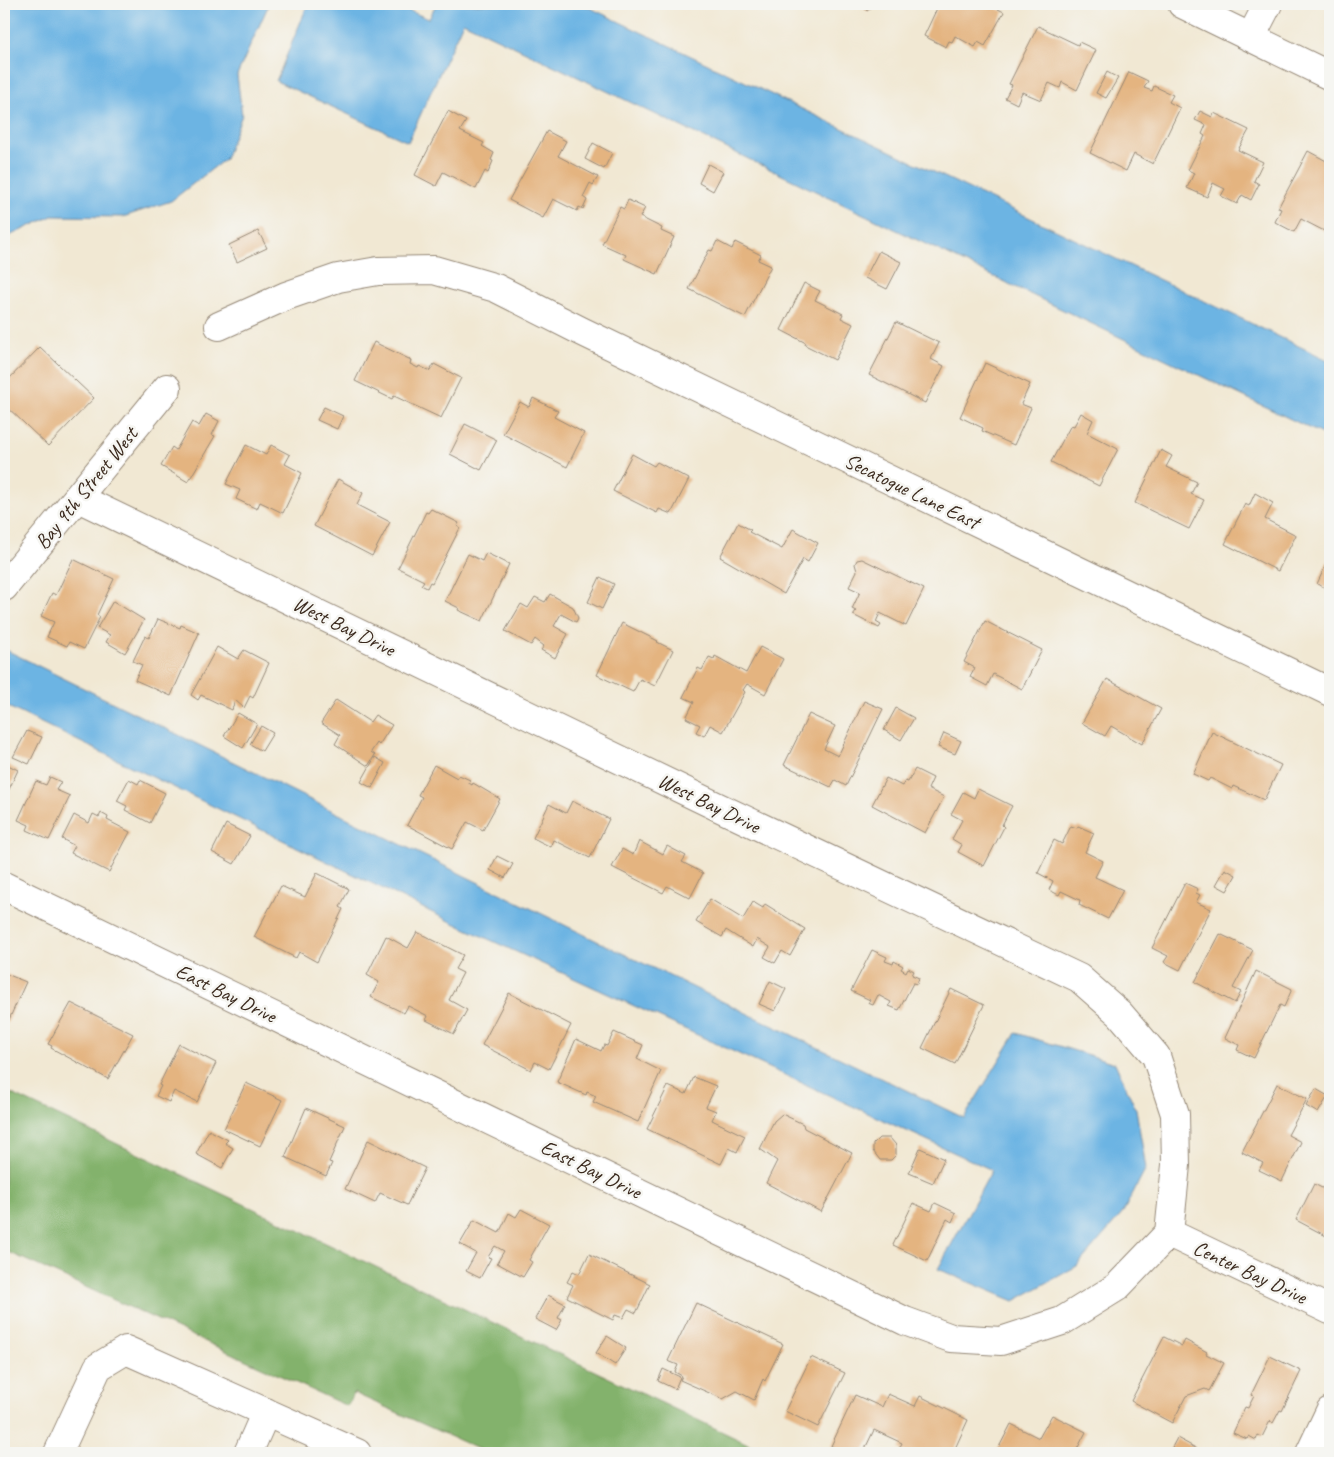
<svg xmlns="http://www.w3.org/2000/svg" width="1334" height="1457" viewBox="0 0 1334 1457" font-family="Caveat,sans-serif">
<rect width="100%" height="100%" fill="#f6f6f2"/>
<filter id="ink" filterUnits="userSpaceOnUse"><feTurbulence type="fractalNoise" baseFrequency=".02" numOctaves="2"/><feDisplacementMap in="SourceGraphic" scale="10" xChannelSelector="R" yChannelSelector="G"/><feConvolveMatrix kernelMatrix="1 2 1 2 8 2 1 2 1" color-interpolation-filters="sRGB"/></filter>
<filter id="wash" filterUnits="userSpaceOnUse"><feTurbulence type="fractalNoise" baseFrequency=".0096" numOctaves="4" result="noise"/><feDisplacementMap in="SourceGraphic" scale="20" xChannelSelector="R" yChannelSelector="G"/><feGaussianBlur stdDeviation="1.12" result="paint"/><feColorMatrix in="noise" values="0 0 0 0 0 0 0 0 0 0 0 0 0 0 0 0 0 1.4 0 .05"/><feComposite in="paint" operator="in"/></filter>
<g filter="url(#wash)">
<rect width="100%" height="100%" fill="#f1e8d3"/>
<!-- forest -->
<path fill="#83b26c" stroke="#5f6e45" d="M 4,1090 L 767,1453 L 487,1453 L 354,1393 L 347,1406 L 4,1250 Z"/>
<!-- water -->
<path fill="#6cb4e3" stroke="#546f80" d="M 4,4 L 269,4 L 237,75 L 242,115 L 225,159 L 171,201 L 123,217 L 52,216 L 9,236 L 4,246 Z
M 308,4 L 393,4 L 429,19 L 436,4 L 582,4 L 1330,361 L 1330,438 L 463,22 L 408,142 L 276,81 Z
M 4,649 L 599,942 L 964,1118 L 1016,1033 L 1115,1063 L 1136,1109 L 1146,1168 L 1122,1214 L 1077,1266 L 1014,1301 L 938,1269 L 992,1170 L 462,927 L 4,705 Z"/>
<g id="blocks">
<!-- building -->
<path fill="#e4b480" d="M 861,4 L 876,4 L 867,11 Z
M 939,4 L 988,4 L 1004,12 L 985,46 L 978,42 L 975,47 L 955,36 L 952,42 L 949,41 L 946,47 L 924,36 Z
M 1038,26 L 1078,45 L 1079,42 L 1096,50 L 1077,90 L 1062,82 L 1060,88 L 1049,83 L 1041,100 L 1022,92 L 1017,104 L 1005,98 L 1012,85 L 1009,84 Z
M 1107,72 L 1118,78 L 1106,98 L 1096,93 Z
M 1129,72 L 1148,81 L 1144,88 L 1152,91 L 1154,86 L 1173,95 L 1169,102 L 1180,108 L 1153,164 L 1134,154 L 1126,171 L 1090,153 Z
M 448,111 L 466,121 L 460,131 L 484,143 L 482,146 L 494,153 L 491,160 L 493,161 L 488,173 L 485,171 L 476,189 L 443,172 L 436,186 L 415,175 Z
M 1200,111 L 1212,117 L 1214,113 L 1249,130 L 1238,150 L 1263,162 L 1254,181 L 1259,184 L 1251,200 L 1242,195 L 1237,204 L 1221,196 L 1225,189 L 1213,183 L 1207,197 L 1187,188 L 1194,173 L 1188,170 L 1205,136 L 1202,134 L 1206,125 L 1195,120 Z
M 547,131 L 566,141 L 558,156 L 598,177 L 593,185 L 590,183 L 583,197 L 587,200 L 583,209 L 579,207 L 577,211 L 553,199 L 543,218 L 509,200 Z
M 593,143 L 612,153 L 604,169 L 585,159 Z
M 1308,151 L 1330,163 L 1330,234 L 1301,219 L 1294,232 L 1275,222 L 1281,209 L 1278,208 Z
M 708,164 L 723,172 L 713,191 L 699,183 Z
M 628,200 L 645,208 L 640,217 L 662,228 L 661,231 L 674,237 L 657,274 L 624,259 L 626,255 L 602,244 L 620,207 L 624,209 Z
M 258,231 L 267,248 L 237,262 L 229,245 Z
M 717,241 L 732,249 L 735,242 L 761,255 L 758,260 L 771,266 L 745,317 L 689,289 L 709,250 L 712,251 Z
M 879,251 L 901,262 L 887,289 L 865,278 Z
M 804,283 L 820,291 L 815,300 L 843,314 L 841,318 L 853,324 L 835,360 L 805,345 L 806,343 L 781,330 Z
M 896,322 L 939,343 L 931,359 L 944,366 L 925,403 L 869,375 Z
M 374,342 L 411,360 L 410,364 L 418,368 L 419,366 L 430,371 L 434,364 L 461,378 L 441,418 L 394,396 L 392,399 L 355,381 Z
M 40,347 L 94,398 L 48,446 L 4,404 L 4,384 Z
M 985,363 L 1030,384 L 1021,404 L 1031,408 L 1014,445 L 982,431 L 983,428 L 960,417 Z
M 533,398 L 558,411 L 554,417 L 584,433 L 567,467 L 503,434 L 520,402 L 529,407 Z
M 324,407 L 343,416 L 337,429 L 317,420 Z
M 1081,413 L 1093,420 L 1087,433 L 1118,449 L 1099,486 L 1051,462 L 1071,425 L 1074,426 Z
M 206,414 L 219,421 L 212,435 L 215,436 L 188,482 L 161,466 L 172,447 L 176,450 L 192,422 L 199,426 Z
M 465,424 L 497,440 L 481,470 L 450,454 Z
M 246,445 L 266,455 L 271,445 L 290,455 L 285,464 L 302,473 L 283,513 L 260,502 L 257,509 L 236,499 L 240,490 L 226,484 Z
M 1161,450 L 1172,456 L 1166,467 L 1197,482 L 1191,494 L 1204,500 L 1189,529 L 1135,503 Z
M 632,454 L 654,466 L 657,462 L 689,479 L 671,514 L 659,509 L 657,513 L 613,491 Z
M 338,479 L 363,493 L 357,505 L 390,522 L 372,556 L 314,526 Z
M 1255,493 L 1273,503 L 1265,519 L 1296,535 L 1278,571 L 1225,544 L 1245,504 L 1249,506 Z
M 431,509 L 459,523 L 457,526 L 460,528 L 432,583 L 430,582 L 427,588 L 421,585 L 424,581 L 398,568 L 426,512 L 428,513 Z
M 738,523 L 751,530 L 749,532 L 782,549 L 793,529 L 818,543 L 808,562 L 803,559 L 784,594 L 720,557 Z
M 486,553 L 509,564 L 482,621 L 458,610 L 459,608 L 445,601 L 468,554 L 482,561 Z
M 1330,556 L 1330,590 L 1317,584 Z
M 73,559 L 114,579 L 97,615 L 100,617 L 84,649 L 69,642 L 67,646 L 47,637 L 54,622 L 41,616 L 52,593 L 56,595 Z
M 862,559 L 924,589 L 906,626 L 880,613 L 876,622 L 881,625 L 879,628 L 853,615 L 856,611 L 852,609 L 860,592 L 849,587 L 857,571 L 855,564 L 857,560 Z
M 600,577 L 614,584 L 602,609 L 588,602 Z
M 550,594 L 573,607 L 578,618 L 576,622 L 561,614 L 554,626 L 568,634 L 555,658 L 541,650 L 544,646 L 535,639 L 531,645 L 505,631 L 521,604 L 528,608 L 535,597 L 545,602 Z
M 113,601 L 144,620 L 125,653 L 106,642 L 110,635 L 97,628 Z
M 158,619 L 180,628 L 181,625 L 199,633 L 171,696 L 135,680 L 142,665 L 133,661 L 145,636 L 149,638 Z
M 985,621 L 1042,650 L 1022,689 L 993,674 L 987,686 L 970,677 L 975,668 L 964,662 Z
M 622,623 L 658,641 L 657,642 L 673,650 L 655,686 L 640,679 L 633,692 L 597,675 Z
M 217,647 L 238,659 L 244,650 L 269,663 L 253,698 L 250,696 L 244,708 L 235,700 L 232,710 L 201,695 L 198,700 L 191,695 Z
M 760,647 L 783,659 L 765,694 L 747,684 L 743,690 L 745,692 L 723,732 L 710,725 L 704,736 L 696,732 L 700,725 L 686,718 L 694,702 L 683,697 L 698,668 L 702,670 L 709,657 L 714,659 L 715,656 L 746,673 Z
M 1107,679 L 1161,709 L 1142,744 L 1111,726 L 1105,736 L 1082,723 Z
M 336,700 L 370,722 L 375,715 L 392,725 L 379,745 L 377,743 L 371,752 L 375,755 L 368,766 L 335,744 L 340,735 L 321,723 Z
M 864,701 L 883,709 L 846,786 L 835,780 L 831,787 L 784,765 L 809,714 L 835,726 L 824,749 L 838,756 Z
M 896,708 L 914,718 L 901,740 L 884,730 Z
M 238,713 L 257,724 L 243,748 L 224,736 Z
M 261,726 L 273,733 L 262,751 L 250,744 Z
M 27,731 L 42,737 L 29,764 L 13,757 Z
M 1212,732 L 1281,765 L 1264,800 L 1233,786 L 1232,789 L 1210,778 L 1208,781 L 1193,774 Z
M 944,733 L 961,741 L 955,754 L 938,747 Z
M 375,757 L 385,763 L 372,788 L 361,782 Z
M 4,763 L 18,770 L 4,800 Z
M 434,765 L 457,778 L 459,775 L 470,780 L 469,783 L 472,785 L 473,783 L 500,799 L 483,830 L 467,822 L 452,849 L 407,825 L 422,797 L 418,795 Z
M 915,769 L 933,778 L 928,789 L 944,797 L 925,833 L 872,805 L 886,778 L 902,786 L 905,781 L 908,782 Z
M 50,777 L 61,782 L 56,790 L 70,796 L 49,840 L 27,830 L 29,825 L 18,820 L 36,781 L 46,785 Z
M 129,779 L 138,784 L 140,780 L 165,793 L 150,823 L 125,810 L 127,806 L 117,801 Z
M 978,789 L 1012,806 L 1002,825 L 1004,827 L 984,866 L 958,852 L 962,845 L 952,839 L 962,820 L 951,814 L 963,792 L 974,798 Z
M 572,801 L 609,819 L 590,858 L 554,840 L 551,847 L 533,838 L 549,804 L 566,813 Z
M 101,813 L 108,817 L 107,820 L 130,832 L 109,872 L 71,853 L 75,846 L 62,839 L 74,815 L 89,823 L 93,814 L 99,817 Z
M 226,824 L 250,836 L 234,864 L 212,852 Z
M 1071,826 L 1077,828 L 1078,826 L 1094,833 L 1085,852 L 1103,861 L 1095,877 L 1123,890 L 1108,919 L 1079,905 L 1080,900 L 1061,891 L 1059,895 L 1049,890 L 1053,881 L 1038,873 L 1054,840 L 1062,844 Z
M 639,841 L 663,854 L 667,846 L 686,856 L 682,862 L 703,873 L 690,898 L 667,886 L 663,893 L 612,867 L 622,849 L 633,855 Z
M 497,856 L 513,864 L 505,878 L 490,870 Z
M 1225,869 L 1236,875 L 1227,891 L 1216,885 Z
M 317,873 L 349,889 L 340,907 L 343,909 L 317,962 L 299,952 L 296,958 L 254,937 L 281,886 L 305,897 Z
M 1185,883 L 1198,889 L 1196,893 L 1200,895 L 1196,902 L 1211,909 L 1180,970 L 1164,962 L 1168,956 L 1152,948 Z
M 710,899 L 743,919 L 753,902 L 763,908 L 765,904 L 805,929 L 790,956 L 782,951 L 775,963 L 764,957 L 770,947 L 757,939 L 753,947 L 726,930 L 722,937 L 696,922 Z
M 417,932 L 463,955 L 455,969 L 463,973 L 449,1000 L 467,1010 L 454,1034 L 426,1020 L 428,1016 L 408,1006 L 404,1013 L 371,997 L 379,982 L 367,975 L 386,936 L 408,948 Z
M 1220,934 L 1253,950 L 1233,988 L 1241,992 L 1235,1003 L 1195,982 Z
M 872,950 L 887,957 L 885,961 L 893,964 L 894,961 L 903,966 L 901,969 L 906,972 L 908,968 L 914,971 L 912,975 L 919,978 L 917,984 L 913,983 L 899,1010 L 889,1006 L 891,1002 L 878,995 L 873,1005 L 868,1003 L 870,1000 L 851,991 Z
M 1256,971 L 1292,989 L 1284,1007 L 1280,1005 L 1254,1058 L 1237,1050 L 1239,1045 L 1225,1038 Z
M 4,973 L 26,982 L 7,1024 L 4,1022 Z
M 770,981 L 786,989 L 775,1011 L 759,1004 Z
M 951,989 L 984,1005 L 955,1064 L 922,1048 Z
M 509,993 L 571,1025 L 549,1069 L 535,1062 L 531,1070 L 482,1045 Z
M 71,1003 L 133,1034 L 108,1079 L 51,1048 L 52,1046 L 48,1044 Z
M 614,1032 L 643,1045 L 637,1059 L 661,1071 L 638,1122 L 593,1102 L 596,1096 L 587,1092 L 586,1095 L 557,1082 L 576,1039 L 601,1051 L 604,1045 L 607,1046 Z
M 179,1044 L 216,1063 L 197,1102 L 174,1091 L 169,1102 L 156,1096 L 161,1086 L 159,1085 Z
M 694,1077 L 716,1086 L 706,1107 L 716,1111 L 712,1120 L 745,1136 L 737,1152 L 729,1148 L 721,1164 L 647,1129 L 668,1086 L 686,1094 Z
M 246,1083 L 282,1100 L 260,1146 L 224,1129 Z
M 1277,1084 L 1307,1099 L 1288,1135 L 1301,1142 L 1282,1181 L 1259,1170 L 1263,1163 L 1242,1152 Z
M 1316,1089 L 1328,1096 L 1318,1113 L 1306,1106 Z
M 306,1108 L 345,1126 L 329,1162 L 332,1163 L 326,1176 L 285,1157 Z
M 782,1114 L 803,1124 L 804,1128 L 852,1153 L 821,1212 L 766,1183 L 777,1161 L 760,1149 L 774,1121 Z
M 209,1130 L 228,1140 L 225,1143 L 233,1148 L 222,1168 L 196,1154 Z
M 879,1138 L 890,1138 L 896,1145 L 896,1155 L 891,1160 L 880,1160 L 873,1151 L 873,1144 Z
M 368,1140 L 425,1168 L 407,1205 L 380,1193 L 375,1203 L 345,1189 Z
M 920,1148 L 944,1159 L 933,1183 L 909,1173 Z
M 1314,1184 L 1330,1192 L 1330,1238 L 1296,1220 Z
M 913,1203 L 931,1211 L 935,1203 L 956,1213 L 952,1222 L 947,1219 L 927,1261 L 893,1245 Z
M 521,1209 L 549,1224 L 529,1260 L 532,1262 L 523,1277 L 497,1263 L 504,1251 L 495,1246 L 488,1257 L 491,1258 L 480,1278 L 466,1271 L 476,1253 L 460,1244 L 474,1220 L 499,1233 L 509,1213 L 516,1217 Z
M 589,1254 L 650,1284 L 636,1313 L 628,1309 L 623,1318 L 615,1315 L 613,1320 L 567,1297 L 573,1285 L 567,1282 L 573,1271 L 579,1274 Z
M 548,1295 L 565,1304 L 558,1318 L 562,1320 L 556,1330 L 535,1319 Z
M 696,1303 L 783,1344 L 765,1381 L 763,1379 L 754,1400 L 737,1391 L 723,1399 L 680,1380 L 682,1376 L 675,1372 L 678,1365 L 668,1361 Z
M 607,1336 L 626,1348 L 615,1365 L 596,1353 Z
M 1164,1337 L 1182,1346 L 1185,1340 L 1207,1352 L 1206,1354 L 1224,1363 L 1209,1391 L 1205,1389 L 1186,1396 L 1172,1423 L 1131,1401 Z
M 1270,1356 L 1301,1371 L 1282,1411 L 1280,1410 L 1273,1423 L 1270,1421 L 1262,1437 L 1258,1435 L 1256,1440 L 1249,1436 L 1247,1439 L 1233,1433 L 1245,1407 L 1248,1408 L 1254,1396 L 1251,1395 Z
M 811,1357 L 845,1373 L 818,1427 L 785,1411 Z
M 663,1369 L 680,1377 L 675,1389 L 658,1381 Z
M 888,1394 L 915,1406 L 920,1396 L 968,1420 L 953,1453 L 907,1453 L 899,1449 L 902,1443 L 874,1430 L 863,1453 L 846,1453 L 831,1446 L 855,1395 L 882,1407 Z
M 1052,1415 L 1086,1432 L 1075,1453 L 996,1453 L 1011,1424 L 1039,1438 Z
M 1177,1438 L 1205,1453 L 1169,1453 Z"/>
</g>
</g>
<g filter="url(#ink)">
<use href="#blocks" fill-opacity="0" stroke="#968978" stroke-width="1"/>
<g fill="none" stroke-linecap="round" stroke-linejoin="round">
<defs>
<path id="minor" d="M 1182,4 L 1330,76
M 1251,37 L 1268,4
M 219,326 L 286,296 L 338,278 L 378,271 L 434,270 L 496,288 L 581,331 L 1330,692
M 78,498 L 714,805 L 1079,978 L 1120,1014 L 1156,1056 L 1175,1114 L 1176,1165 L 1169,1233
M 4,587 L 167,388
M 4,886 L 905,1321 L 951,1338 L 1001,1341 L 1062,1321 L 1117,1287 L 1169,1233
M 1169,1233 L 1330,1310
M 58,1453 L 98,1367 L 126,1350 L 357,1453
M 248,1453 L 266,1412
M 1310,1453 L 1330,1411"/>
</defs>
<!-- minor casing -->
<use href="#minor" stroke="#968978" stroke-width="30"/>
<!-- minor -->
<use href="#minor" stroke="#fff" stroke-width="28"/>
</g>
</g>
<g text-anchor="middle" stroke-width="5" stroke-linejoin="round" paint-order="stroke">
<!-- street labels -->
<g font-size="21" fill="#3b2a1e" stroke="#f6f6f2">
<text transform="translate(86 488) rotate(-51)" y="7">Bay 9th Street West</text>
<text transform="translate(912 491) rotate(26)" y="7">Secatogue Lane East</text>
<text transform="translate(344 626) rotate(26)" y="7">West Bay Drive</text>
<text transform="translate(709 803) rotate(26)" y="7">West Bay Drive</text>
<text transform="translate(226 993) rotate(26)" y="7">East Bay Drive</text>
<text transform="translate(591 1169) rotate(26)" y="7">East Bay Drive</text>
<text transform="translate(1250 1272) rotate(25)" y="7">Center Bay Drive</text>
</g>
</g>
<!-- margin -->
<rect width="1334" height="1457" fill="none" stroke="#f6f6f2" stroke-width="20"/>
</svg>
